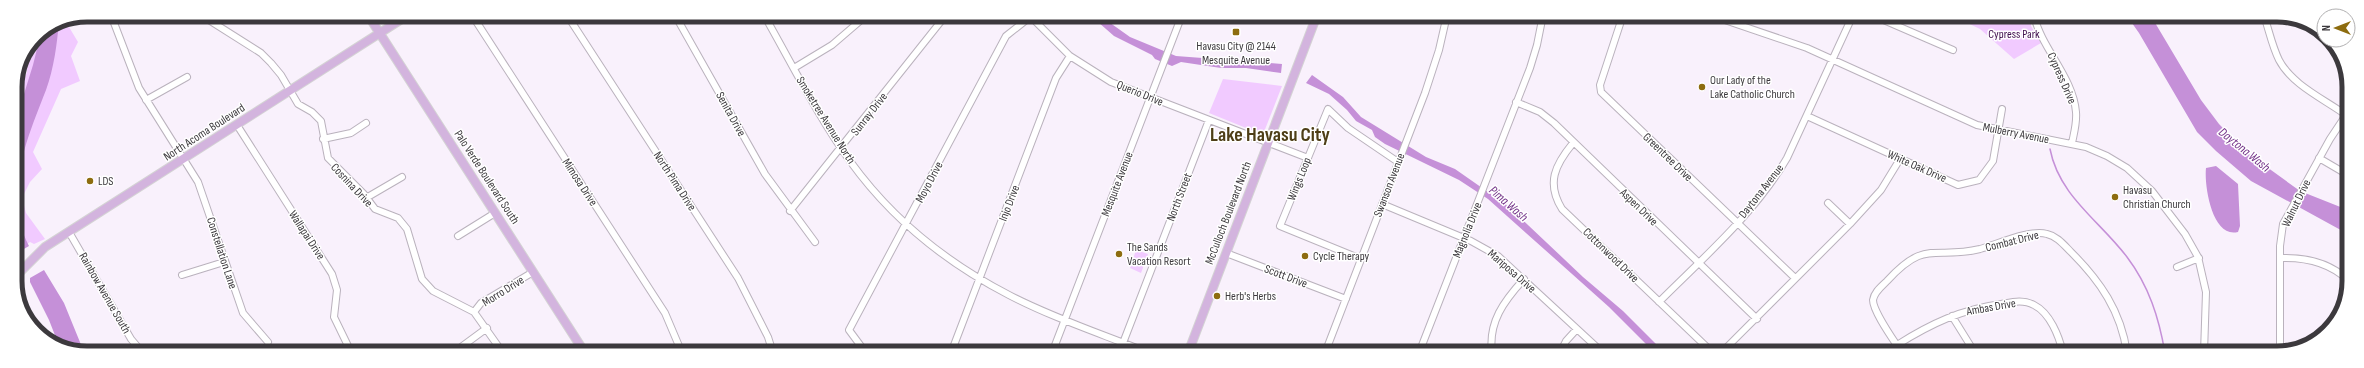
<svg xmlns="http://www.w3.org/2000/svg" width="2364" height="368" viewBox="0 0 2364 368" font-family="'Sofia Sans Condensed',sans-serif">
<rect width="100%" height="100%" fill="#f9f1fc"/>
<!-- green -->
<path fill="#f1caff" d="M 1951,15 L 2031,16 L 2031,26 L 2041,43 L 2014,59 L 1980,29 Z
M 68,19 L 69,27 L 78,42 L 71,56 L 80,81 L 61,89 L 33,152 L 42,169 L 30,182 L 22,198 L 26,213 L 45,239 L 34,244 L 30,242 L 17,251 L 15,100 L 27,72 L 28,48 L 36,36 L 60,20 Z
M 1223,79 L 1282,86 L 1264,132 L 1251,130 L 1209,113 Z
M 1136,250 L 1148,254 L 1141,273 L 1130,268 Z"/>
<!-- water -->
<path fill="#c590d8" d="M 1090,15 L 1099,15 L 1130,37 L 1176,56 L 1282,64 L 1281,73 L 1246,68 L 1221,68 L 1181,62 L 1172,66 L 1155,59 L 1152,55 L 1114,36 Z
M 2127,16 L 2151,16 L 2201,100 L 2219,124 L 2246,152 L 2300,191 L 2348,210 L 2348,234 L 2251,181 L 2216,151 L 2197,132 L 2139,33 Z
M 59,21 C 57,44 54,68 46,90 C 27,139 2,195 29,246 L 17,253 L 15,123 L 33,65 L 41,33 Z
M 1312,75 L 1343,97 L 1361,117 L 1426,157 L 1455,169 L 1508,206 L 1583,277 L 1623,311 L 1665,353 L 1655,353 L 1609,307 L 1488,199 L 1459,180 L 1385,144 L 1375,137 L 1372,130 L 1356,121 L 1347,110 L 1329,94 L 1306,83 Z
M 2216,166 L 2238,184 L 2240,226 L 2238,232 C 2212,239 2204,185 2206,168 Z
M 44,270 L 64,303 L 84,352 L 78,352 L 58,343 L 49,320 L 30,282 L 30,278 Z"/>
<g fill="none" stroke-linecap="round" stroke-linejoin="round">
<!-- stream -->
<path stroke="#c590d8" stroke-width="1.5" d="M 2050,149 C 2059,196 2100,221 2127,257 C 2149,286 2159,318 2165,353"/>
<defs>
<path id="minor" d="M 111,15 L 139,88 L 198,182 L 243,313 L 268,342
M 201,15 L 261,53 L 271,63 L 281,75 L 298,104 L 312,112 L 321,121 L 328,158 L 363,193 L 375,209 L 398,218 L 407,229 L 422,279 L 433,291 L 474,312 L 503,353
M 472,15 L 665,313 L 682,353
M 567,15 L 738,278 L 768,337 L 773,353
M 675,15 L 765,174 L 815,242
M 764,15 C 792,64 817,115 850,161 C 891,218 947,263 1009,295 C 1053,318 1102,334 1149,353
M 1029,15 L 1070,56 L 1111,82 L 1308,158
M 1623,15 L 1600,85 L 1601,92 L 1795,278
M 1710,15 L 1807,48 L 1977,125 L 2086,147 L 2107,156 L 2127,168 L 2152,191 L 2185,234 L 2198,257 L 2206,292 L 2204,353
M 1872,15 L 1953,50
M 1269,16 L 1270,15
M 2034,16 C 2042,49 2073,77 2076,112 C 2077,123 2074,133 2072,143
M 2264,16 C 2269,30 2272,46 2279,60 C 2292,85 2324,99 2346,115
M 794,68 L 832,45 L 867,15
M 146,100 L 187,77
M 1516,102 L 1540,112 L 1554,123 L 1757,319
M 1807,116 L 1958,185 L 1979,180 L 1993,161 L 2002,109
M 237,125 L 332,274 L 337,290 L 334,317 L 351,352
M 323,139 L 351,133 L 366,123
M 1573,143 C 1555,165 1546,183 1562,209 L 1713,353
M 2319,158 L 2348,175
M 366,198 L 402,177
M 1828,203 L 1850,224
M 1382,204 L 1471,241 L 1498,256 L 1603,353
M 790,211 L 946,15
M 69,232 L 131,339 L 142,352
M 458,236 L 495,213
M 1226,253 L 1346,299
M 2280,258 C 2306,257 2329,262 2348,280
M 1361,259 L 1280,226 L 1328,109 L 1348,128 L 1398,162
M 2177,267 L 2199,258
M 182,275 L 224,262
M 1659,302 C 1704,257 1755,213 1787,158 L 1853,15
M 474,312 L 481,303 L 533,272
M 1952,316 L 1975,353
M 1123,343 L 1209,120
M 1897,345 C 1930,324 1962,309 2001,304 C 2012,302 2023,299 2034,305 C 2050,313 2059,336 2063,353
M 2280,352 L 2280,246 L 2283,224 L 2330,139 L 2348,112
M 453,353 L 487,328
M 866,353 L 849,330 L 1006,36 L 1030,17
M 951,353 L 1056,78 L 1070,56
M 1052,353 L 1182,15
M 1325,353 L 1425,93 L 1439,50 L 1447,15
M 1419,353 L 1530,68 L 1537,45 L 1543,15
M 1492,353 C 1488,322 1504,301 1524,279
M 1560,353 L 1566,341 L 1576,330
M 1721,353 L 1850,224 L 1881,190 L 1900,159
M 1902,353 C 1895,342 1873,312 1873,300 C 1874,292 1882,286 1887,281 C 1926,238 1934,260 1980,249 C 1998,244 2030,229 2047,234 C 2057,236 2064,245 2071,252 C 2100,281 2121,311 2127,353"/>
<path id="major" d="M 368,15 L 585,353
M 17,275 L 45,247 L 408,15
M 1188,353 L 1317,15"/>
</defs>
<!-- minor casing -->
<use href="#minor" stroke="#bab2bd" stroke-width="8"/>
<!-- major casing -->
<use href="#major" stroke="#d4d3d4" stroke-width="10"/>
<!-- minor -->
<use href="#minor" stroke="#fff" stroke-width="6"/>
<!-- major -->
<use href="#major" stroke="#d3b4de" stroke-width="8"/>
</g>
<!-- markers -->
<g fill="#8d6c0f" stroke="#fff" stroke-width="1.5">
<rect x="1232" y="28" width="8" height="8" rx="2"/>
<circle cx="1702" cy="87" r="4"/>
<circle cx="90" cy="181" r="4"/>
<circle cx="2115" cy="197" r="4"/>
<circle cx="1119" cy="254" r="4"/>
<circle cx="1305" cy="256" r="4"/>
<circle cx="1217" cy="296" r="4"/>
</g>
<g text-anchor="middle" stroke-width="3" stroke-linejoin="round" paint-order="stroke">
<!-- park labels -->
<g font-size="12" fill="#3f0d4e" stroke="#fff">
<text x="2014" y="38">Cypress Park</text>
</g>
<!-- poi labels -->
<g font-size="12" fill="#3c393d" stroke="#fff" text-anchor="start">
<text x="1236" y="50" text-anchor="middle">Havasu City @ 2144<tspan x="1236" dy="14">Mesquite Avenue</tspan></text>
<text x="1710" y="84">Our Lady of the<tspan x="1710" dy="14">Lake Catholic Church</tspan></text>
<text x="98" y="185">LDS</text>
<text x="2123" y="194">Havasu<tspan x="2123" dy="14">Christian Church</tspan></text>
<text x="1127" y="251">The Sands<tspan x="1127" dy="14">Vacation Resort</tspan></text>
<text x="1313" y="260">Cycle Therapy</text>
<text x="1225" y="300">Herb's Herbs</text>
</g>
<!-- street labels -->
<g font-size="12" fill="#3c393d" stroke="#fff">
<text transform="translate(2062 78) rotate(66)" y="4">Cypress Drive</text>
<text transform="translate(1140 93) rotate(22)" y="4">Querio Drive</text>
<text transform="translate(731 114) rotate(61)" y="4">Senita Drive</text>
<text transform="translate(869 114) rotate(-52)" y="4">Sunray Drive</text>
<text transform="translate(826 120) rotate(58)" y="4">Smoketree Avenue North</text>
<text transform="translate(204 132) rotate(-33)" y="4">North Acoma Boulevard</text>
<text transform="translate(2016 133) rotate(11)" y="4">Mulberry Avenue</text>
<text transform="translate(1668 157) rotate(44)" y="4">Greentree Drive</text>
<text transform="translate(1917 166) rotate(24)" y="4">White Oak Drive</text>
<text transform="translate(487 177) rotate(57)" y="4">Palo Verde Boulevard South</text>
<text transform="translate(1299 179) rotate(-68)" y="4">Wings Loop</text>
<text transform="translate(675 181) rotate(57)" y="4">North Pima Drive</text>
<text transform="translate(580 182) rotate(57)" y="4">Mimosa Drive</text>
<text transform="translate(929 182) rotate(-62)" y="4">Moyo Drive</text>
<text transform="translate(1117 184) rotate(-69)" y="4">Mesquite Avenue</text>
<text transform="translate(352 185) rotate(47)" y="4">Cosnina Drive</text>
<text transform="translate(1389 185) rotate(-69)" y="4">Swanson Avenue</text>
<text transform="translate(1761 191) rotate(-52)" y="4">Daytona Avenue</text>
<text transform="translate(1179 197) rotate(-69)" y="4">North Street</text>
<text transform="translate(1009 203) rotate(-69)" y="4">Injo Drive</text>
<text transform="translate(2296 203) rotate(-64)" y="4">Walnut Drive</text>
<text transform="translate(1639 207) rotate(44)" y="4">Aspen Drive</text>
<text transform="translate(1228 213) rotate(-69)" y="4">McCulloch Boulevard North</text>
<text transform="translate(1467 230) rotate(-68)" y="4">Magnolia Drive</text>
<text transform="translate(307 235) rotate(57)" y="4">Wallapai Drive</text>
<text transform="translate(2012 241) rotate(-14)" y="4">Combat Drive</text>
<text transform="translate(222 253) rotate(72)" y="4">Constellation Lane</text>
<text transform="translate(1611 255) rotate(44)" y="4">Cottonwood Drive</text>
<text transform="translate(1512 271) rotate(41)" y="4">Mariposa Drive</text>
<text transform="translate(1286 276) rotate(21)" y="4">Scott Drive</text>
<text transform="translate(503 291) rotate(-32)" y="4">Morro Drive</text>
<text transform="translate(105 293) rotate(60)" y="4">Rainbow Avenue South</text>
<text transform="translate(1991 307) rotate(-10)" y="4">Ambas Drive</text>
</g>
<!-- water labels -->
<g font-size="13" font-style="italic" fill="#743489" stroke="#fff">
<text transform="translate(2245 149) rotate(39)" y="5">Daytona Wash</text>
<text transform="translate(1509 203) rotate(41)" y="5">Pima Wash</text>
</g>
<!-- town labels -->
<g font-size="20" font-weight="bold" fill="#4e3e17" stroke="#fff">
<text x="1270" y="141">Lake Havasu City</text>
</g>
</g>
<!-- crop -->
<path d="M0 0H2364V368H0ZM87 22H2277A65 65 0 0 1 2342 87V281A65 65 0 0 1 2277 346H87A65 65 0 0 1 22 281V87A65 65 0 0 1 87 22Z" fill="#fff" fill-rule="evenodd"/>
<path fill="none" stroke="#3c393d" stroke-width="5" d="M87 22H2277A65 65 0 0 1 2342 87V281A65 65 0 0 1 2277 346H87A65 65 0 0 1 22 281V87A65 65 0 0 1 87 22Z"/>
<!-- north arrow -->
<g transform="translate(2336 28) rotate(270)"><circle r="19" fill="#ffffff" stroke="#b1b0b1"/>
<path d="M0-3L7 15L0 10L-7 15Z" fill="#8d6c0f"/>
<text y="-6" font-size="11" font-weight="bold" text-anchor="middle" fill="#3c393d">N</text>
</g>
</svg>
